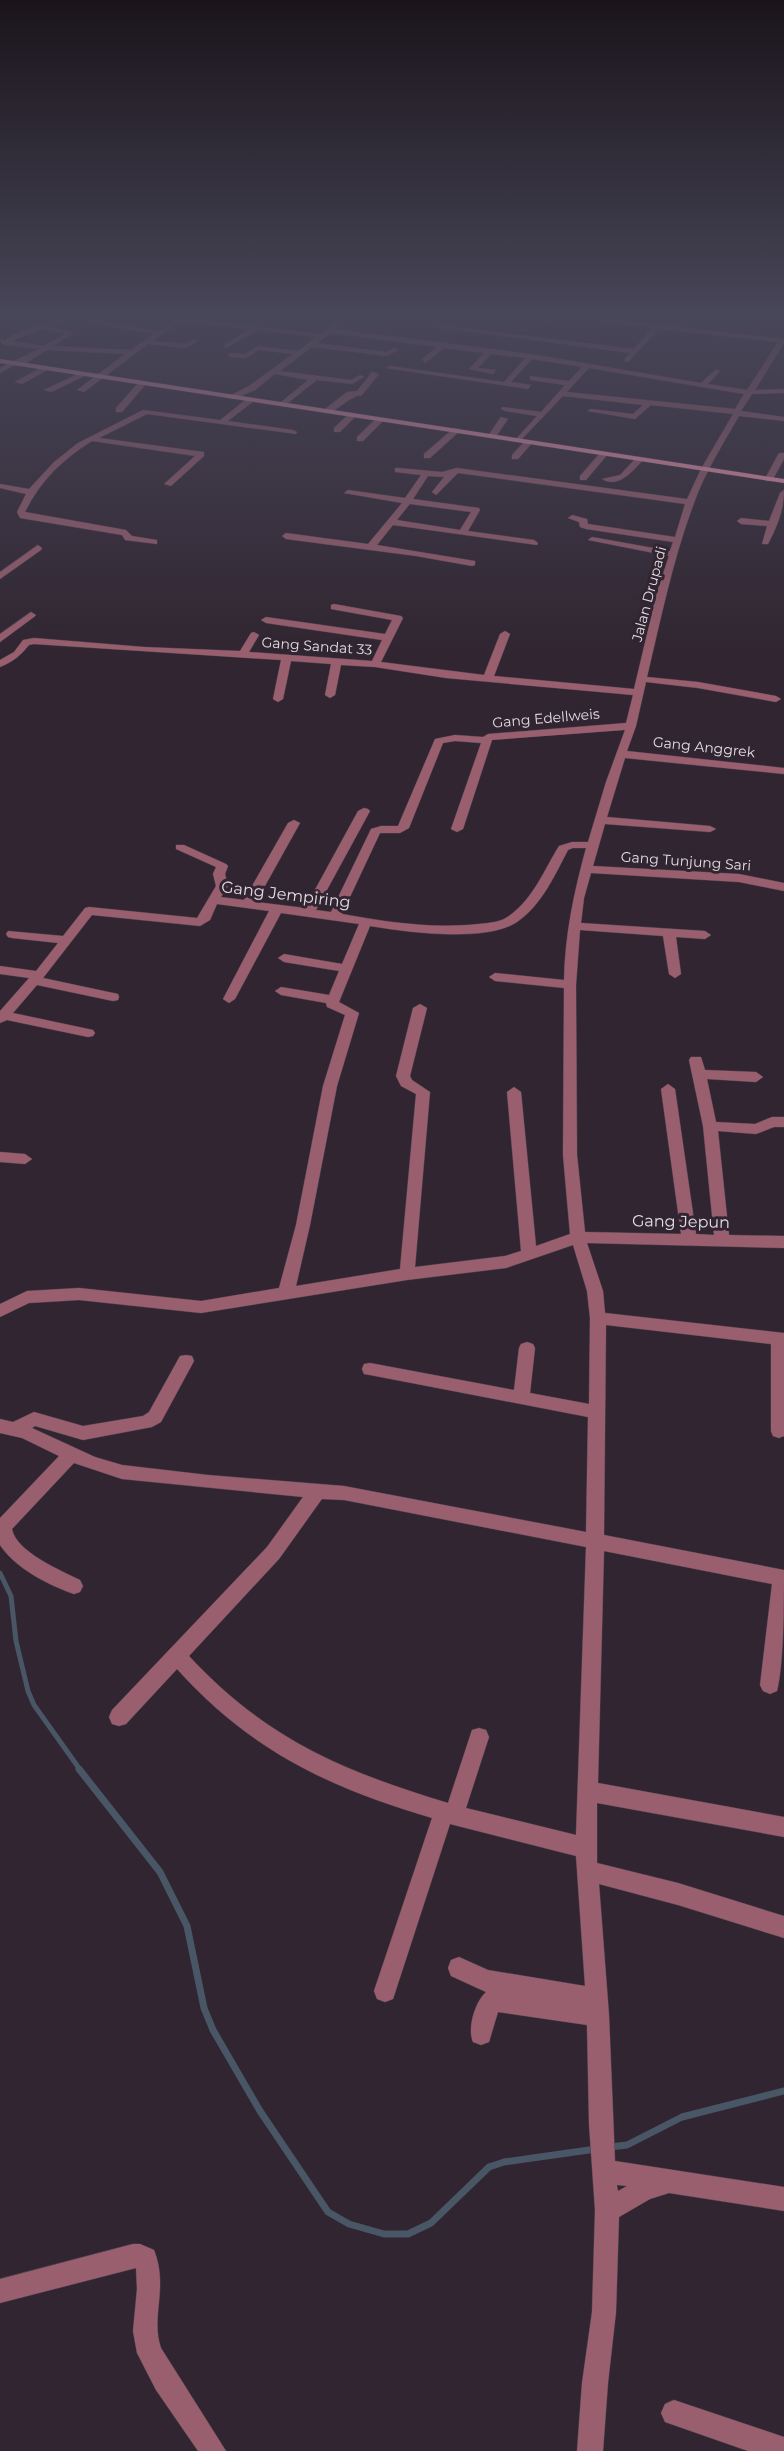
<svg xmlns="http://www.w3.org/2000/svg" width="784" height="2451" viewBox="0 0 784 2451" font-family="Montserrat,sans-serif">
<rect width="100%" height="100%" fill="#302530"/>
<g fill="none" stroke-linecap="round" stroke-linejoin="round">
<!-- stream-far1 -->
<path stroke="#495665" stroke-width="5" d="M 0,1573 L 11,1596 L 16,1641 L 28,1691 L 34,1705 L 81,1771"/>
<!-- stream -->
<path stroke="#495665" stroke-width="7" d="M 79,1769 L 160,1872 L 187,1926 L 204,2008 L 213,2030 L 260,2111 L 328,2212 L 349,2224 L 384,2234 L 408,2234 L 431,2223 L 489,2167 L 504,2162 L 596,2149
M 610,2147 L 627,2145 L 682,2117 L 784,2091"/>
<defs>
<path id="minor" d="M 67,316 L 77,316 L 50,326 L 74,333 L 53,346 L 131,350 L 154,334 L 88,322 L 90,319 L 158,331 L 180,317 L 321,334 L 344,316 L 352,316 L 335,329 L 531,354 L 701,383 L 716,369 L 720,371 L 708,384 L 747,390 L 778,342 L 659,329 L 628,362 L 624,360 L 630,353 L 436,327 L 439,325 L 634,349 L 652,328 L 565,316 L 587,316 L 784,339 L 784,343 L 755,390 L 784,389 L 784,393 L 752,394 L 741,411 L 784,417 L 784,421 L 739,416 C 723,444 705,472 694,503 C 673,559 661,618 647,677 L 698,682 L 776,696 L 781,699 L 776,702 L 698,688 L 646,682 L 636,726 L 627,751 L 784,768 L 784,774 L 625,758 L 607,817 L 710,826 L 716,829 L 710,832 L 605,824 L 593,866 L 739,874 L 784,883 L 784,891 L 739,882 L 591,873 L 584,898 L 581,923 L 705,931 L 711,935 L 705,939 L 676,937 L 681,974 L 675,978 L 669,974 L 663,936 L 580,930 L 576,985 L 577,1155 L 585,1232 L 681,1234 L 661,1089 L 668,1084 L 675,1089 L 696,1234 L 714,1235 L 703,1126 L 689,1060 L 691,1057 L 701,1057 L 705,1070 L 756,1072 L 763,1077 L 756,1082 L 707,1079 L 716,1122 L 755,1124 L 772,1117 L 784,1117 L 784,1127 L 774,1127 L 756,1134 L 718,1131 L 729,1235 L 784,1236 L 784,1248 L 587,1243 L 603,1291 L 605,1313 L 784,1333 L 784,1436 L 779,1438 L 773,1436 L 771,1431 L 771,1344 L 606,1325 L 604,1535 L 784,1570 C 784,1602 784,1663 777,1691 L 770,1694 L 763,1691 L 760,1685 L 772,1584 L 604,1551 L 598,1783 L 784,1817 L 784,1837 L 597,1803 L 597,1863 L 678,1883 L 784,1916 L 784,1938 L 678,1905 L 599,1884 L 609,2015 L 615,2161 L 784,2187 L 784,2211 L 669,2193 L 650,2199 L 619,2217 L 616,2312 L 608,2383 L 603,2451 L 577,2451 L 582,2383 L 592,2312 L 595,2210 L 589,2124 L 587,2025 L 498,2012 L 489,2042 L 481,2045 L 473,2042 C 467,2028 475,2002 486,1992 L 451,1976 L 448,1968 L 451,1960 L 459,1957 L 488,1970 L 585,1986 L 576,1856 L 450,1824 L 393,1999 L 385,2002 L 377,1999 L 374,1991 L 432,1818 C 328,1787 251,1751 177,1669 L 126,1724 L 119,1726 L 112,1724 L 109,1717 L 112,1710 L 267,1547 L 303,1497 L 122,1479 L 74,1463 L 12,1529 C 16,1552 62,1571 80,1580 L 83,1586 L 80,1592 L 74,1594 C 48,1585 15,1568 0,1545 L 0,1518 L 59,1456 L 22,1438 L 0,1433 L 0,1419 L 13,1422 L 34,1412 L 83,1426 L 143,1416 L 149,1412 L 180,1356 L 186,1355 L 192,1356 L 194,1361 L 161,1422 L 152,1427 L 83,1440 L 35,1426 L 32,1428 L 95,1457 L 122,1465 L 208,1475 L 344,1486 L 586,1532 L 588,1417 L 370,1375 L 364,1374 L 362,1369 L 364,1364 L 370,1363 L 514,1390 L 519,1348 L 521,1344 L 527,1342 L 533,1344 L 535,1348 L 530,1393 L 589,1404 L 590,1318 L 587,1291 L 573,1245 L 506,1268 L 407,1280 L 201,1313 L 79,1300 L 29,1303 L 0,1317 L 0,1304 L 27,1291 L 79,1288 L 201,1301 L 279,1288 L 296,1225 L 323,1086 L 345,1015 L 327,1007 L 326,1003 L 281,995 L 275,991 L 281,987 L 329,995 L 339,971 L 284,962 L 278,958 L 284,954 L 342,964 L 359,924 L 281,913 L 235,999 L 229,1003 L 223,999 L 269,911 L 217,904 L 210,920 L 200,926 L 92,915 L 43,978 L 118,994 L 119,997 L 118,1000 L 113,1001 L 37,985 L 13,1013 L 93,1030 L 95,1033 L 93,1036 L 88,1037 L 7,1020 L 0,1023 L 0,1011 L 29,978 L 0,974 L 0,966 L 36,971 L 58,943 L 12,938 L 8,937 L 6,934 L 8,931 L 63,936 L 85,908 L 89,907 L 197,918 L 216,886 L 213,874 L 216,867 L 176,849 L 176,845 L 184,845 L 226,864 L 228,866 L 225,874 L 228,886 L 221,897 L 244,900 L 288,823 L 294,820 L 300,823 L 256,902 L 305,908 L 358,811 L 364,808 L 368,809 L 370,811 L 316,910 L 331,912 L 371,829 L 381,826 L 398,826 L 435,739 L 455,735 L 483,737 L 488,734 L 626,723 L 633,695 L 446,678 L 375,667 L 341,665 L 335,695 L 330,698 L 325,695 L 331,664 L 291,661 L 283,699 L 278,702 L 273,699 L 281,660 L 34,644 L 29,645 C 21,655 13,662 0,667 L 0,660 L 14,652 L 23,640 L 34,638 L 144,647 L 240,651 L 251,633 L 254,632 L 259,635 L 249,652 L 372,661 L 382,640 L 266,623 L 261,620 L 266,617 L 385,634 L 392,620 L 331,609 L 331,605 L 334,604 L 401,616 L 403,618 L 381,662 L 484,675 L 500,634 L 505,631 L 510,634 L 494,676 L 634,689 L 657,592 L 669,556 L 588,540 L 592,537 L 670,551 L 673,542 L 586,529 L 580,527 L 579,522 L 568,518 L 572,515 L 587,519 L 588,524 L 675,537 L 685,504 L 458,473 L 436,495 L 432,492 L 444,477 L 428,476 L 413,499 L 479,508 L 480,510 L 468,531 L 534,540 L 538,543 L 537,545 L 393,525 L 377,545 L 475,561 L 475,565 L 472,566 L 416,556 L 286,539 L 282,536 L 286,533 L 368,544 L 402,503 L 344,493 L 348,490 L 405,498 L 421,475 L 395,472 L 395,468 L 398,468 L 442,472 L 457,468 L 687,499 L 701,469 L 733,414 L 651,405 L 635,419 L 587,411 L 591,409 L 633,414 L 643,405 L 563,396 L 519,442 L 515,440 L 537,416 L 505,411 L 501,409 L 502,407 L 541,412 L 565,385 L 530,380 L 530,376 L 569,381 L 582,367 L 532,359 L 511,382 L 531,385 L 528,389 L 386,368 L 390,366 L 504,382 L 525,358 L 491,354 L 478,368 L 496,370 L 493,374 L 469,369 L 484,353 L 444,348 L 425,363 L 422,359 L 437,347 L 331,333 L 317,343 L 386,352 L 394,348 L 398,350 L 387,356 L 312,347 L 280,371 L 351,380 L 360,375 L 364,377 L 352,384 L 317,380 L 284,406 L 281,406 L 281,402 L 308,380 L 275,374 L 255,390 L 234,399 L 231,399 L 231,395 L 249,386 L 293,354 L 259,350 L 246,358 L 229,357 L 229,353 L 245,354 L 258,346 L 298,351 L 316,337 L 258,330 L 226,348 L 224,345 L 250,329 L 181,321 L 153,341 L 184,344 L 195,339 L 197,342 L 185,348 L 148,344 L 84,392 L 77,390 L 125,354 L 47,350 L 21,366 L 15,365 L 0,373 L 0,368 C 13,360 25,357 38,349 L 2,344 L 0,339 L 5,340 L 16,333 ZM 42,329 L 65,334 L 44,346 L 12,341 ZM 589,368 L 744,394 L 735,409 L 567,392 ZM 410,504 L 471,512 L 460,530 L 397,520 ZM 625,730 L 606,782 L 588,842 L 572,842 L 559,846 C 544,870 534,898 509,916 C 501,922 489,923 479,924 C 431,929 388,922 342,914 L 380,833 L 400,833 L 409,828 L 443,743 L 455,741 L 481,743 L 451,829 L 457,832 L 463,829 L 492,740 ZM 573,848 L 586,848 C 574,892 565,934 564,980 L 495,973 L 489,977 L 495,981 L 564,988 L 563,1155 L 570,1234 L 536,1246 L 521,1092 L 514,1087 L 507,1092 L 521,1251 L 505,1256 L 415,1267 L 430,1092 L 412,1080 L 410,1076 L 427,1008 L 420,1004 L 413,1008 L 396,1076 L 401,1086 L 416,1094 L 400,1269 L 296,1286 L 310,1225 L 337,1086 L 359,1013 L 339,1002 L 370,926 C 406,932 486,943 517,922 C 541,906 555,875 568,850 ZM 322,1499 L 344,1500 L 586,1547 L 576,1835 L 466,1808 L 489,1737 L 486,1730 L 479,1728 L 472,1730 L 448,1803 C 342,1771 265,1738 189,1656 L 279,1559 ZM 617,2185 L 627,2186 L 618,2191 Z
M 462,316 L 469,316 L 465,319 Z
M 551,316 L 558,316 L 552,321 L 548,321 Z
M 44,366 L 51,368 L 22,384 L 15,382 Z
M 82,372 L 89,374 L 51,392 L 44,390 Z
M 372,372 L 379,374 L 362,395 C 347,397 337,413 325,413 L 325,409 L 347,392 L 357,391 Z
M 140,381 L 147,383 L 122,412 L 116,412 L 116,408 Z
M 248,398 L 255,400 L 228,421 L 293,430 L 297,432 L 296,434 L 147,414 L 99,438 L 204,452 L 204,456 L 171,486 L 164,484 L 195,456 L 92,441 C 63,459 40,481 25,512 L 126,530 L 132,536 L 157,540 L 157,544 L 125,540 L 122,535 L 20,518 L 17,512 L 26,494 L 0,488 L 0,484 L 29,489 L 54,462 L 78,443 L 143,410 L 220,420 Z
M 350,413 L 357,415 L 340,432 L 334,432 L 334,428 Z
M 378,417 L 385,419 L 363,441 L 357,441 L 357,437 Z
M 501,417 L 508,419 L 495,438 L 489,438 L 488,436 Z
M 454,428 L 461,430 L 430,458 L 424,458 L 424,454 Z
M 526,440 L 533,442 L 518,459 L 512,459 L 512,455 Z
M 601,452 L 608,454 L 586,480 L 580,480 L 580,476 Z
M 779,453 L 784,453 L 784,459 L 772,481 L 766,481 L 765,479 Z
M 636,458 L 643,460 C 633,471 618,489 602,479 L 620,475 Z
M 784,490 C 784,510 777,527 768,544 L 762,544 L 767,526 L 741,524 L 737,521 L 741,518 L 769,521 L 780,493 Z
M 38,545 L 42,548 L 41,550 L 0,579 L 0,572 Z
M 31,612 L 36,615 L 34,617 L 0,642 L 0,634 Z
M 0,1152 L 25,1154 L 32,1159 L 25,1164 L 0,1162 Z
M 133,2244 L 140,2244 L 154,2250 C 169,2288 150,2316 161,2348 L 226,2451 L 198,2451 L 156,2390 L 137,2353 L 133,2331 L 137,2289 L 136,2268 L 0,2303 L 0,2279 Z
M 674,2400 L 784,2437 L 784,2451 L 748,2451 L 665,2422 L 661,2413 L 665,2404 Z"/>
<path id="major" d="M 0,359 L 784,479 L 784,483 L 0,363 Z"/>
</defs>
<!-- minor casing -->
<use href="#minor" stroke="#4d424d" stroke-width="1"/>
<!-- major casing -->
<use href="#major" stroke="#4d424d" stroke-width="1"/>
<!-- minor -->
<use href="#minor" fill="#9a5f6e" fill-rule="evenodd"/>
<!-- major -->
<use href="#major" fill="#fc9cb4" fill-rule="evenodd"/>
</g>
<!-- sky -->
<linearGradient id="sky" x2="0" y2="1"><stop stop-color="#1a141a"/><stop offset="0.48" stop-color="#484659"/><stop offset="1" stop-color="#484659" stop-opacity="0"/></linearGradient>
<rect width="784" height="659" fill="url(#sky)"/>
<g text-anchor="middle" stroke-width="6" stroke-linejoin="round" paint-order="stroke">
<!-- far-street labels -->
<g font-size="14" fill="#e4dce4" stroke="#302530">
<text transform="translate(649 594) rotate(-75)" y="5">Jalan Drupadi</text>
<text transform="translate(317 646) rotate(4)" y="5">Gang Sandat 33</text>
<text transform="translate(546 718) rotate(-5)" y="5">Gang Edellweis</text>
<text transform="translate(704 747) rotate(6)" y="5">Gang Anggrek</text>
<text transform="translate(686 861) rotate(4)" y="5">Gang Tunjung Sari</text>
</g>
<!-- street labels -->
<g font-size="16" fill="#e4dce4" stroke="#302530">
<text transform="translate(286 894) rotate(7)" y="6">Gang Jempiring</text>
<text transform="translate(681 1221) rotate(1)" y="6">Gang Jepun</text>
</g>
</g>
</svg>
